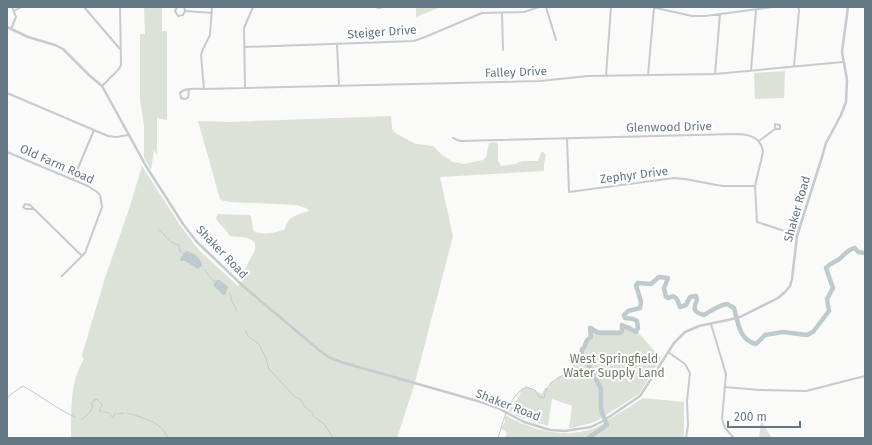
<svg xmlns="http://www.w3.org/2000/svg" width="872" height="445" viewBox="0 0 872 445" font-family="'Fira Sans',sans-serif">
<rect width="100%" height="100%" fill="#fafaf8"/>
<!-- green -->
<path fill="#dce2d8" d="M 144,7 L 162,7 L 162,31 L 167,31 L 167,120 L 157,118 L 157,155 L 154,150 L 151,170 L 144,158 L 144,126 L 140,99 L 140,34 L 145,34 Z
M 416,7 L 441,7 L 416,17 Z
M 785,71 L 784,98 L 755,99 L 754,73 Z
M 391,116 L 392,129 L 397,134 L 416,144 L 433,146 L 442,155 L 453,162 L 464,164 L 483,160 L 486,157 L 489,143 L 496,142 L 498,144 L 498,161 L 501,166 L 515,164 L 519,162 L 524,161 L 537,161 L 539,159 L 541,152 L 543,152 L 546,155 L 544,163 L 544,171 L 440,177 L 453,236 L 414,386 L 397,438 L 71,438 C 71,413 70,381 84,359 L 82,357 L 82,355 L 105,278 L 130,206 L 142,166 L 178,222 L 198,249 L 238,286 L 242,282 L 244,271 L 255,250 L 255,243 C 248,235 240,238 230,236 C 225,227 218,224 216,218 L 218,214 L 250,215 C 253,219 251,225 254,231 C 265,236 274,233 285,229 C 287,217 298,214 309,211 L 306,208 L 296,205 L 231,202 L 224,201 L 220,199 L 198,121 L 230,122 Z
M 621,323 L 631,326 L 636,330 L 661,358 L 639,394 L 595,422 L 572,428 L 569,428 L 572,406 L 552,399 L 548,426 L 517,416 L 507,410 C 511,402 514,404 518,398 C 520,395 521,392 521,389 L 527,387 L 542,394 L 545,388 L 550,388 L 549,383 L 556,379 L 559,376 L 565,376 L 566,372 L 573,369 L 574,366 L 570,363 L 570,358 L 571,357 L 580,356 C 581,350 586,340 590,336 L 589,328 L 590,326 L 593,326 L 596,330 L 620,330 L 620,325 Z
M 643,398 L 684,402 L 684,438 L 503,438 L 507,435 L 506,431 L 501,429 L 505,422 L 505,415 C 533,431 565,439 595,428 C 601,426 606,421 611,418 C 622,412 632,405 643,398 Z
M 761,420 L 772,438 L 759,438 Z"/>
<!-- water -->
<path fill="#bdcbce" d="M 186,251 C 193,252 202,259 202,266 L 198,269 L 185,261 L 181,261 L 180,259 Z
M 217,280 L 220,280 L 228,287 L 225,295 L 223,295 L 214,286 L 214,283 Z"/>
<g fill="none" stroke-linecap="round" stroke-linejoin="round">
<!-- stream -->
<path stroke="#bdcbce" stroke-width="1" d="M 159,230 L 171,242 L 179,245 L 180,251 L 184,254
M 205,270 L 211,279 L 215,281
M 229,293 L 231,295 L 231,299 L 237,311
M 246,331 L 248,336 L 259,344 L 266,358 L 269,369 L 293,395 L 297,398 L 300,399 L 306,408 L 312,412 L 314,417
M 7,399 L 11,394 L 23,386 C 41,396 57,409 75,417
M 104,412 L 109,413 L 113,418 L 114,414 L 124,413
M 127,413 C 143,418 161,421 168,438
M 316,418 L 324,424 L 333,438
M 82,419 C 87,416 91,412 93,406 L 91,404 L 92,402 L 96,399 L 101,403 L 102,406 L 99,411 L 102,411
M 498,438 C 504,420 508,397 526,387 L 535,390 L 539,397 L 544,398 C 546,382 560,377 573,370 L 574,365 L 569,361 L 571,356 L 581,356"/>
<!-- river -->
<path stroke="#bdcbce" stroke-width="4.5" d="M 588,438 L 607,425 L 601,410 L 601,389 L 588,364 L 581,356 L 582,349 L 584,348 L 587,340 L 591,337 L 590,328 L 599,333 L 620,333 L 622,331 L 622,325 L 636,332 L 638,328 L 637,321 L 633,319 L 625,318 L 624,315 L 628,311 L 640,308 L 641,302 L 636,285 L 638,283 L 651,284 L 659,277 L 668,278 L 664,288 L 666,297 L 669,298 L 673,296 L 677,299 L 680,307 L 686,305 L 690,297 L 696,296 L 697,300 C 693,309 693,312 704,315 C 711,311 719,305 727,304 L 734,308 C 738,322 739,340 756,344 L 765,335 L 783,332 L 807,335 L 813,332 L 829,311 L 827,299 L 833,288 L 826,268 C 830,263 833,263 838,260 C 844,256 847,249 855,248 L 858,252 L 865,253"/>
<!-- minor -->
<path stroke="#c5cbce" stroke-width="2" d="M 84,7 L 120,49
M 177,7 L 175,11 L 178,16 L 183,15 L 185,11
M 184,7 L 185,11
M 376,7 L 379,8 L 383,7
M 546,7 L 556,40
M 652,7 L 692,16 L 705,16 L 773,7
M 14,11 L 21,7
M 185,11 L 212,13
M 502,13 L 503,50
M 11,29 L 16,17 L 12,7
M 337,44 L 339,86
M 244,47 L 414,41 L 425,37 L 482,13 L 524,12 L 539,7
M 794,66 L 799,10 L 798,7
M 751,70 L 756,10
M 715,74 L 720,14
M 648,75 L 654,8
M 606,76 L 611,7
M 102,86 L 119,69 L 121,65 L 120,7
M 245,88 L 244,28 L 253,7
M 204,89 L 201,55 L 203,49 L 210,35 L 212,7
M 189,90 L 188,98 L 184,99 L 181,98 L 180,93 C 185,87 197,89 204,89 L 540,81 L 588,76 L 715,74 L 843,62
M 7,93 L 108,136 L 116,137 L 129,135
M 453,138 L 460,141 L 735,134 C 749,134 761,137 763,152 L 755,186 L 757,222 L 797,235
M 567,139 L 569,192 L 674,178 L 685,179 L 722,186 L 755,186
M 759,141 L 775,129 L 775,124 L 780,125 L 780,129 L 775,129
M 7,152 L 88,186 L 97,192 L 100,195 L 102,207 L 85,253 L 62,276
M 73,180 L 94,130
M 33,209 L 26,209 L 23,207 L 25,204 L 30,205 L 82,256
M 711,324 L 726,374 L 722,419 L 725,428 L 734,438
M 668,352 L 685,364 L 690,373 L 687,401 L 688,425 L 686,438
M 725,387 L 759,390 L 806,391 L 865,376"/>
<!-- tertiary -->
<path stroke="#c5cbce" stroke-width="2.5" d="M 7,27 L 28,37 L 55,45 L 63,49 L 89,75 L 102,86 L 146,166 L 183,224 L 196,241 L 243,286 L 319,350 L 330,358 L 341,362 L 481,402 L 498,408 L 524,422 L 550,430 L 565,431 L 591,427 L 603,421 L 640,396 L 674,343 L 685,332 L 699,326 L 728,320 L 740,317 L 778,298 L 785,292 L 790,286 L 792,279 L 797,236 L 822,157 L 826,143 L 841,115 L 846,102 L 847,80 L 842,52 L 848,7"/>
</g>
<g text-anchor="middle" stroke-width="4" stroke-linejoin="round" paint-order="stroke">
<!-- street labels -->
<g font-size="12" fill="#637885" stroke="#fff">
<text transform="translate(382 32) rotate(-4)" y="4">Steiger Drive</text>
<text transform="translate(516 72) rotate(-2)" y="4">Falley Drive</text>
<text transform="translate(669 127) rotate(-1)" y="4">Glenwood Drive</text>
<text transform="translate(57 164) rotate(24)" y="4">Old Farm Road</text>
<text transform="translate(634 175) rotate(-7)" y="4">Zephyr Drive</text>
<text transform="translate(797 209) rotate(-74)" y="4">Shaker Road</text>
<text transform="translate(222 252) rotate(46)" y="4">Shaker Road</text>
<text transform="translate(508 405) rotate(21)" y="4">Shaker Road</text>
</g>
<!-- park labels -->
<g font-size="12" fill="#687c62" stroke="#fff">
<text x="614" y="363">West Springfield<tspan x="614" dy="14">Water Supply Land</tspan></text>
</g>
</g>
<!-- border -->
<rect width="872" height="445" fill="none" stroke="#637885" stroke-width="16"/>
<!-- scale -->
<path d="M728 421v6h72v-6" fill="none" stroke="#637885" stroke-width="2"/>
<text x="734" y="421" font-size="12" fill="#637885" stroke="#ffffff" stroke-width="3" paint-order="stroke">200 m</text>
</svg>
